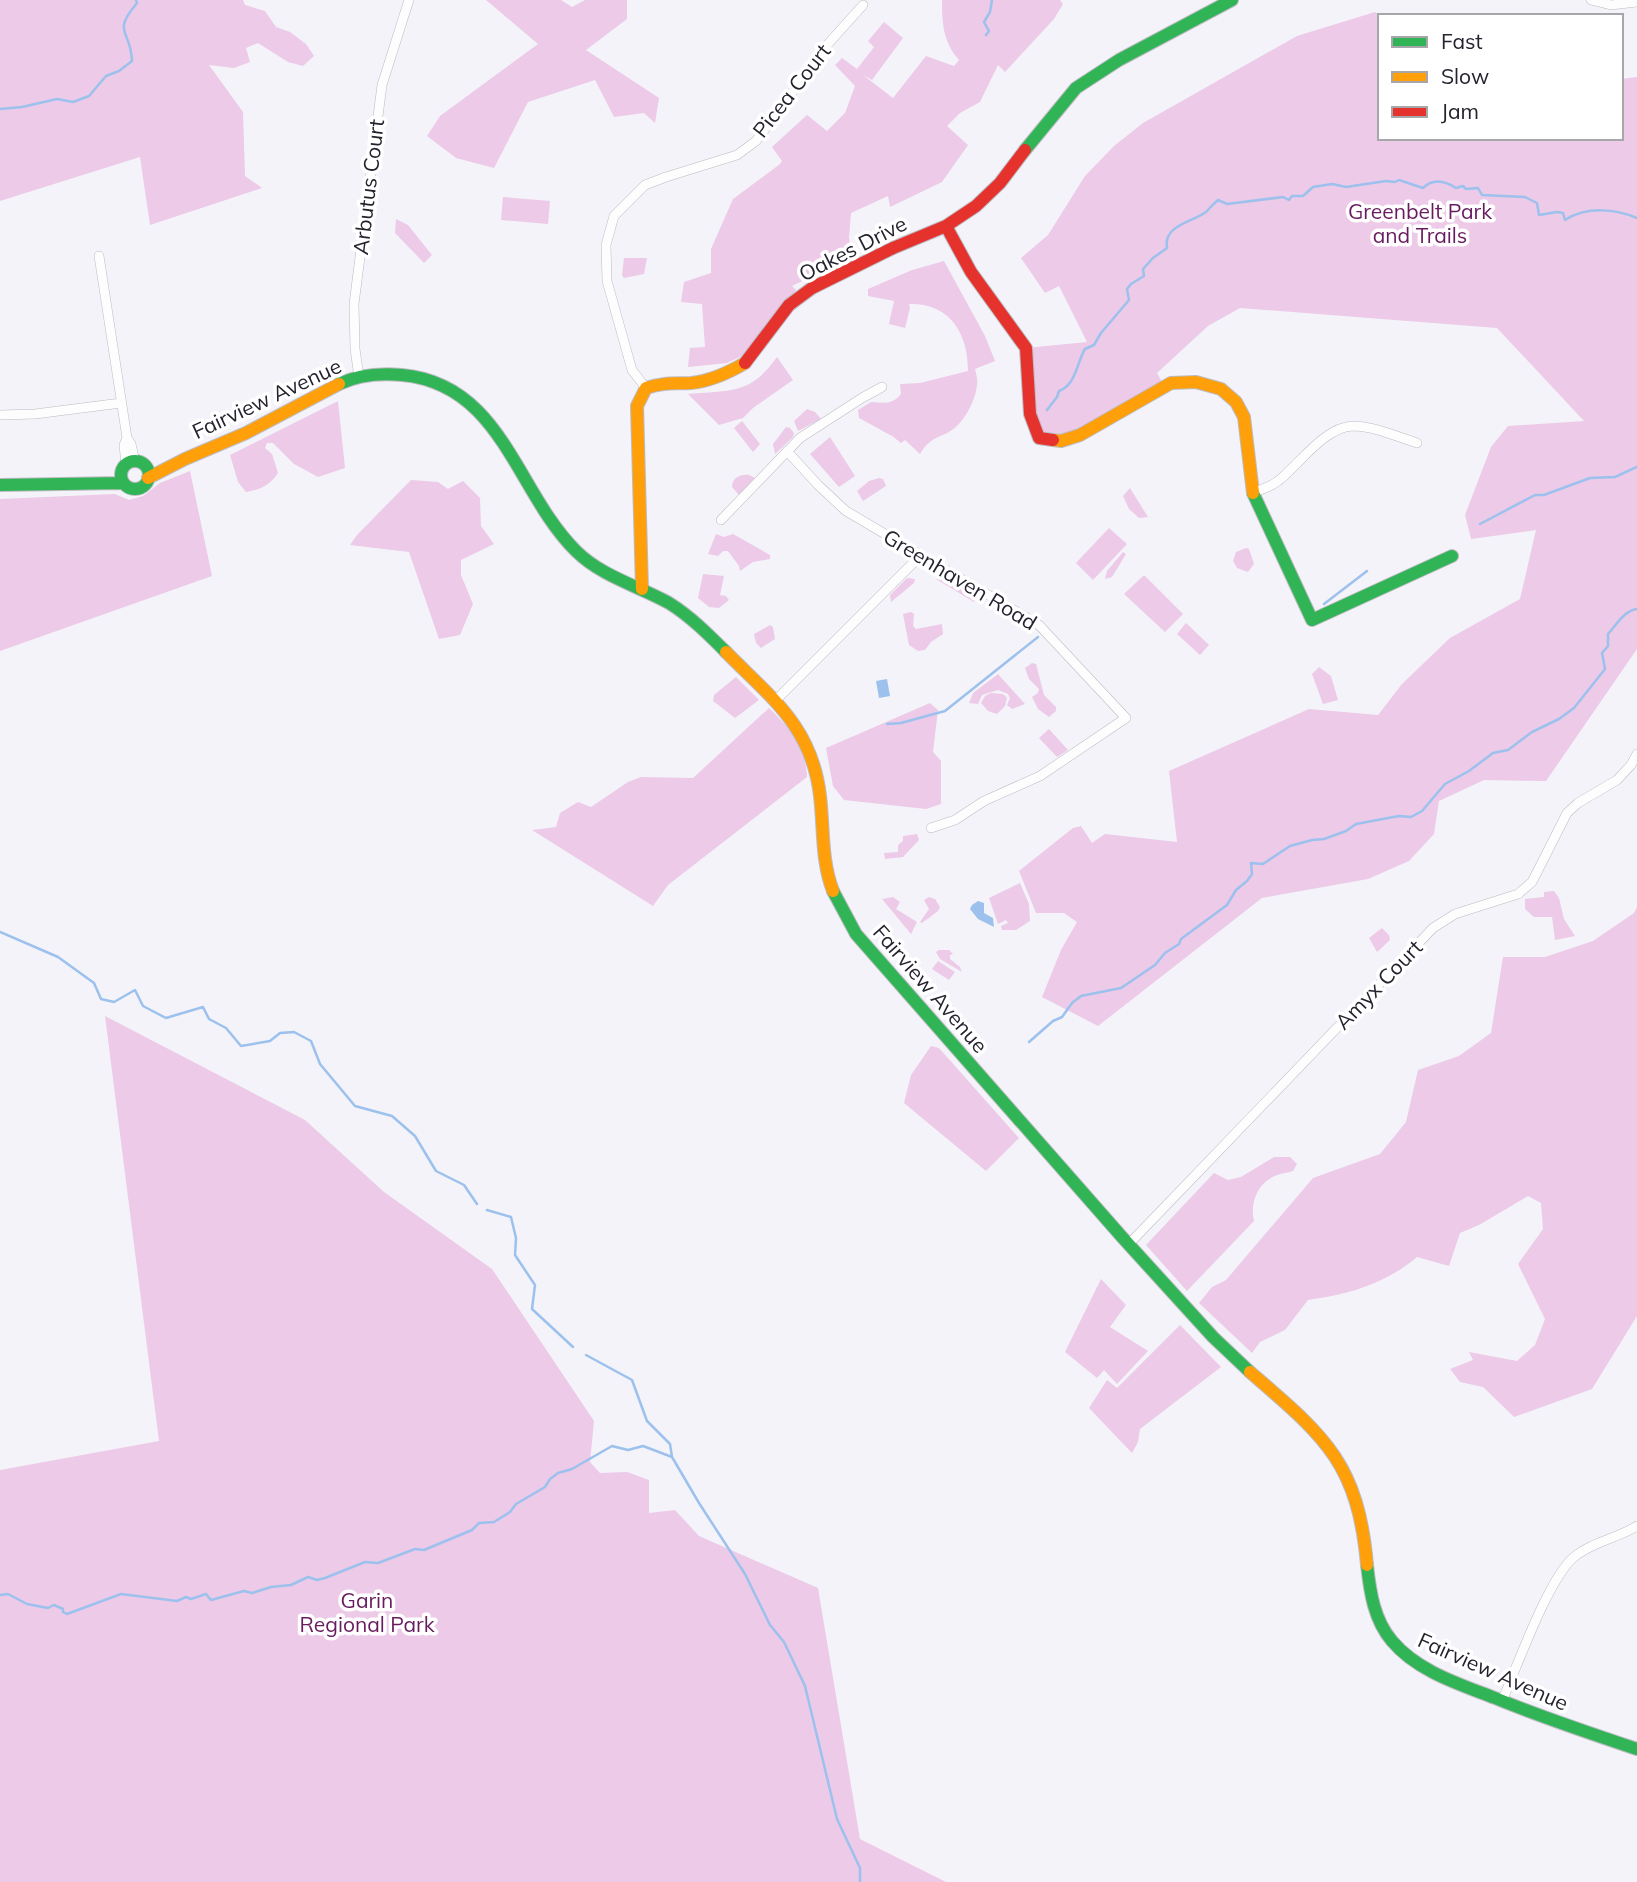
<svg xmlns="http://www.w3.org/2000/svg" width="1637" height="1882" viewBox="0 0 1637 1882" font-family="Mulish,sans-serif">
<rect width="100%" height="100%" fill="#f4f3f9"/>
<!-- green -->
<path fill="#eccae8" d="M 0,0 L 243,0 L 245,5 L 265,11 L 276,27 L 290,32 L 306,44 L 314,56 L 303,66 L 288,62 L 258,43 L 246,48 L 250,62 L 234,68 L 209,65 L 243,112 L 245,176 L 262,188 L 150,225 L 140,157 L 0,201 Z
M 486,0 L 561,0 L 572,7 L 585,0 L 627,0 L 627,19 L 586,50 L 659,98 L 655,123 L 644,113 L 614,117 L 595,80 L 528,102 L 494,168 L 456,158 L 427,136 L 440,116 L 538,44 Z
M 942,0 L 1060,0 L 1063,4 L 1054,19 L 1005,72 L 998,65 L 980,102 L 960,113 L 947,126 L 968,145 L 942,182 L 890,207 L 888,196 L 851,213 L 849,238 L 852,257 L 792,286 L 796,290 L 744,355 L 727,363 L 688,367 L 690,348 L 705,347 L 702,304 L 681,302 L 684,282 L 711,273 L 711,249 L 733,199 L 780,164 L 782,161 L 772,147 L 807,115 L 827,131 L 845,113 L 855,86 L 835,65 L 842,58 L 857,69 L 874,47 L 868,41 L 884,22 L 903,38 L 872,80 L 863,75 L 893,98 L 926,56 L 954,66 L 959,60 C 943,42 942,23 942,0 Z
M 1375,12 L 1382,16 L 1380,16 L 1380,138 L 1621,138 L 1621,79 L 1637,77 L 1637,649 L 1546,781 L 1484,780 L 1439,801 L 1434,834 L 1409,861 L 1368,879 L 1262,898 L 1098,1026 L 1042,997 L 1061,950 L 1077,922 L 1064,913 L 1036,913 L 1019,871 L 1073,828 L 1081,826 L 1092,843 L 1105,834 L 1177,842 L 1169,771 L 1309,709 L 1378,715 L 1402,684 L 1450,638 L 1520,599 L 1536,530 L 1471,539 L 1465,515 L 1491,447 L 1508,426 L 1584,421 L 1497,328 L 1240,308 L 1208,326 L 1157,373 L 1163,384 L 1080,435 L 1046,446 L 1036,431 L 1026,348 L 1087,342 L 1059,286 L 1045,293 L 1021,258 L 1048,235 L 1085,176 L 1114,146 L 1143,123 L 1297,36 Z
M 503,197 L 550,201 L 548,224 L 501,220 Z
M 396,219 L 408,225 L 432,255 L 424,263 L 395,233 Z
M 624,258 L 647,258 L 644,274 L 624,278 L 622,275 Z
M 944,261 L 985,336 L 995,361 L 975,369 C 976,373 978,380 977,385 C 975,403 962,427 945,434 C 933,439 927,442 920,454 L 905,440 L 901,443 L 892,436 L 859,418 L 858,410 L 871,402 C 884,403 892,405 901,394 L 900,384 L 920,383 L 968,371 C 968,333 950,303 909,304 L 910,308 L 905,328 L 889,324 L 894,301 L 868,296 L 868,289 L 912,270 Z
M 777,357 L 793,380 L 753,408 L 743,418 L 719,425 L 688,394 C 731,390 750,395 777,357 Z
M 338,401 L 345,468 L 318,477 L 294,464 L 273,443 L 267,443 L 265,448 L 272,454 L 278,473 C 270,485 260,490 246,492 L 238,482 L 230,455 Z
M 807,409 L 815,412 L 821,419 L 798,431 L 794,421 Z
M 742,421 L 760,444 L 753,452 L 734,428 Z
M 786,427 L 790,428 L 794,433 L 793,437 L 775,454 L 773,444 Z
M 830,437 L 855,476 L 839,487 L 810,454 Z
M 190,471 L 212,576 L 0,651 L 0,499 L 115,494 L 129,500 L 143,496 L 160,483 Z
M 749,475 L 755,478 L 739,495 L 732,487 C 732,478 740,474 749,475 Z
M 879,478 L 883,479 L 886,486 L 863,501 L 857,491 L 869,481 Z
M 411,480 L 438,482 L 448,489 L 463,481 L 480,498 L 481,526 L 494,544 L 461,560 L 461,575 L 473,604 L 460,635 L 439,639 L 409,552 L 350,545 L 357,535 Z
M 1130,488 L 1148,517 L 1139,518 L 1129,509 L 1123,496 Z
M 1109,528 L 1127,544 L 1093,580 L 1076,563 Z
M 716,534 L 724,537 L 733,534 L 770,555 L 770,559 L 753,562 L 740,571 L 739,566 L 728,551 L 723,551 L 718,556 L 708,554 Z
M 1246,548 L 1249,549 L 1254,564 L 1248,572 L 1237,568 L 1233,561 L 1236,552 Z
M 1123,552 L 1126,554 L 1112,577 L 1105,579 L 1107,571 Z
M 703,574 L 724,576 L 720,595 L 726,596 L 729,600 L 719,608 L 709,607 L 698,598 Z
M 945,574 L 980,594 L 974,602 L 936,579 Z
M 1143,576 L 1145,576 L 1183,614 L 1165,632 L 1124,594 Z
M 907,578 L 915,579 L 914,583 L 891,602 L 890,595 Z
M 911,612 L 914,614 L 913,626 L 916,629 L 942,624 L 943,634 L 931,642 L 925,650 L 918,651 L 909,645 L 903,614 Z
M 1186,623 L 1209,645 L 1200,655 L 1177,634 Z
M 770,625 L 773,627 L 775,639 L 761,648 L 756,643 L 754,634 Z
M 1032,663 L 1036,664 L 1044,695 L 1056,707 L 1056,711 L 1049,717 L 1038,709 L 1032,697 L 1038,693 L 1039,689 L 1029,679 L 1025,668 Z
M 1319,667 L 1331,676 L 1338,700 L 1323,704 L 1312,674 Z
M 998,674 L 1025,704 L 1012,709 L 1007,705 L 1010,698 L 1008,694 L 998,690 L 982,695 L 978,704 L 969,703 L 973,693 Z
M 736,677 L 759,700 L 735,718 L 713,701 L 714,695 Z
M 991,693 L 1003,694 L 1007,698 L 1005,706 L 997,714 L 988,711 L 981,703 L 985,696 Z
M 930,703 L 938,710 L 933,752 L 941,761 L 941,804 L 926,809 L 844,800 L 833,786 L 826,748 Z
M 769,708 C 792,731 805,743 807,777 L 668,885 L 653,906 L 532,830 L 556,827 L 560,813 L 578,802 L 591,807 L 628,782 L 641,777 L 693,778 Z
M 1049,729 L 1068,750 L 1057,757 L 1039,738 Z
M 917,834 L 919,840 L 903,857 L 885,859 L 884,853 L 898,852 L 898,845 L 903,841 L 903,836 Z
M 1020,883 L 1029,904 L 1030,921 L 1016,930 L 1002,930 L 1001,926 L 1008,923 L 1006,920 L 998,924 L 989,898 Z
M 1554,891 L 1559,898 L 1564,919 L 1575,936 L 1555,940 L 1552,917 L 1534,917 L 1525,909 L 1525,899 L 1544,897 L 1544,892 Z
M 893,897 L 900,902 L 896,909 L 917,922 L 911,934 L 882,899 Z
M 929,897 L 935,899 L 940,907 L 938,911 L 922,923 L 920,922 L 929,909 L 924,900 Z
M 1637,907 L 1637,1316 L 1592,1389 L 1514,1417 L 1483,1387 L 1460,1382 L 1450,1369 L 1473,1360 L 1469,1352 L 1517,1361 L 1535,1345 L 1545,1319 L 1518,1264 L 1543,1229 L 1541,1203 L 1528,1196 L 1479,1225 L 1460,1233 L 1449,1266 L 1417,1257 C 1385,1284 1350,1294 1308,1300 L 1285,1330 L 1260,1342 L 1252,1353 L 1199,1303 L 1212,1287 L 1226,1280 L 1313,1178 L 1380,1154 L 1406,1122 L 1418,1070 L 1459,1056 L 1491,1033 L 1503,957 L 1545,957 L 1593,941 L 1634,913 Z
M 1382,928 L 1389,935 L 1390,940 L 1377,952 L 1369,938 Z
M 939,950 L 949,950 L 953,954 L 950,955 L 950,959 L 960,967 L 962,972 L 940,959 L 936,952 Z
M 938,961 L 955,972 L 949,980 L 932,969 Z
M 105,1016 L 305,1120 L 384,1192 L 492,1269 L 594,1421 L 590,1462 L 600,1473 L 627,1472 L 649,1480 L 649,1513 L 675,1510 L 699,1536 L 818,1588 L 860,1839 L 946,1882 L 0,1882 L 0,1470 L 159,1441 Z
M 931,1046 L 939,1048 L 1019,1138 L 986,1171 L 904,1103 L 911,1075 Z
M 1274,1157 L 1290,1157 L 1297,1164 L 1293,1171 C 1286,1173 1277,1174 1271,1178 C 1256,1186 1250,1206 1254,1221 L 1187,1291 L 1146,1245 L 1214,1173 L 1228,1180 L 1241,1177 Z
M 1101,1279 L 1126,1305 L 1110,1327 L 1148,1351 L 1117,1384 L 1104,1370 L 1097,1378 L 1065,1352 Z
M 1180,1325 L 1221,1367 L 1140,1429 L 1138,1442 L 1132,1453 L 1089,1408 L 1107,1380 L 1117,1388 Z"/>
<!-- water -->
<path fill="#9cc1ed" d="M 887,679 L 890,696 L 879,698 L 876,681 Z
M 978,901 L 984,903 L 984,913 L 993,918 L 994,927 L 978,919 L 970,909 L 972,905 Z"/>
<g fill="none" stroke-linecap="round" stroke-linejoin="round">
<!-- stream -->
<path stroke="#9cc1ed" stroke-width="2.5" d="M 986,35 L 989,31 L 984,22 L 990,12 L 992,0
M 0,109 L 22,107 L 57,99 L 73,102 L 89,96 L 106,76 L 119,71 L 132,61 C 131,29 111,34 137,3 L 136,0
M 1047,410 L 1057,397 L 1059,391 C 1076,385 1077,362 1085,349 L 1094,345 L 1101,333 L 1129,300 L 1127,289 L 1131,284 L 1144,276 L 1143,269 L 1153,258 L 1167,248 C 1163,225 1193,222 1206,212 C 1210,208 1213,204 1218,200 L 1227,204 L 1283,197 L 1289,200 L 1292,196 L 1303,196 L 1313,187 L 1332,184 L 1346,187 L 1386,181 L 1395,182 L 1399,180 L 1423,188 C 1433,178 1445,181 1456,188 L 1463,186 L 1466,189 L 1478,188 L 1482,195 L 1525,197 L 1537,203 L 1539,215 L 1557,212 L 1563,213 L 1565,220 C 1587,206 1616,209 1637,218
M 1480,524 L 1535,495 L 1544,495 L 1590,478 L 1615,477 L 1637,467
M 1324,604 L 1367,571
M 887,724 L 901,723 L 945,711 L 1038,637
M 0,932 L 58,957 L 94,983 L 101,999 L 114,1002 L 135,990 L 143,1006 L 166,1018 L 203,1007 L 209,1019 L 226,1028 L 241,1046 L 270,1041 L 280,1033 L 294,1032 L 311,1041 L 320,1064 L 355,1106 L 392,1116 L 415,1136 L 436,1171 L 464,1185 L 477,1204
M 1029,1042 L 1053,1021 L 1062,1017 L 1072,1003 L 1081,996 L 1121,988 L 1155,965 L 1165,953 L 1179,944 L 1181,939 L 1227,905 L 1236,890 L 1247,881 L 1252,874 L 1251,863 L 1263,864 L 1290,846 L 1312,840 L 1324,839 L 1346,831 L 1356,824 L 1399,816 L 1411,817 L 1422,811 L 1445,784 L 1469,771 L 1493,753 L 1508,750 L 1532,732 L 1559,719 L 1574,708 L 1605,669 L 1602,653 L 1608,646 L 1608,634 C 1616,625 1625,610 1637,609
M 487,1210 L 511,1217 L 516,1238 L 515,1255 L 535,1285 L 532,1309 L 573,1347
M 586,1355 L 632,1380 L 647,1421 L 670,1444 L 672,1457 L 699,1503 L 745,1574 L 770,1625 L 784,1642 L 805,1686 L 837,1819 L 860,1868 L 860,1882
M 0,1595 L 8,1594 L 27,1604 L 48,1608 L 54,1605 L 63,1609 L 63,1612 L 67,1614 L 121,1594 L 177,1601 L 186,1597 L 191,1599 L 206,1594 L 211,1600 L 244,1591 L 252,1593 L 271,1587 L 291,1585 L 308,1577 L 317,1580 L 325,1578 L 365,1562 L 378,1563 L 415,1549 L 424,1550 L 472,1530 L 479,1523 L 494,1522 L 510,1512 L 516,1504 L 545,1487 L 550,1479 L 558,1473 L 572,1469 L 612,1446 L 628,1450 L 643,1446 L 672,1457"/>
<defs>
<path id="street" d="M 1591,0 L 1611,5 L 1637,2
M 99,256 L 127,438 L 131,444 L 135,462
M 359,377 L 355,349 L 354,304 L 382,85 L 409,0
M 646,388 L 632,370 L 607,281 L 606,245 L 614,216 L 645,185 L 666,177 L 737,155 L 756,141 L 827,45 L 863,5
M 0,415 L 35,414 L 121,403
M 787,451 L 818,485 L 846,511 L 1039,625 L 1126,718 L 1040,776 L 984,801 L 955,820 L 931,828
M 126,464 L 124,445 L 127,438
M 1253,493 C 1261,489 1271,487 1278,481 C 1299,465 1324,427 1353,426 C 1373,426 1398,437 1417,443
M 721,520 L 800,438 L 862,398 L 882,387
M 776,700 L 921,555
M 1129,1244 L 1433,928 L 1455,914 L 1518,894 L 1532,882 L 1567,813 L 1578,803 L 1617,780 L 1631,765 L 1637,754
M 1502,1701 C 1517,1667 1548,1579 1574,1557 C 1592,1542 1618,1538 1637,1526"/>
<path id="fast" d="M 1025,150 L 1076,88 L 1119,60 L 1232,0
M 339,384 C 358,375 381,373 402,375 C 502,384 516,492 576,551 C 601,576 638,586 669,603 C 690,616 708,634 726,652
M121 475a14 14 0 1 1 28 0a14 14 0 1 1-28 0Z
M 0,485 L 123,483
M 1253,493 L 1312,620 L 1452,556
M 833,891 L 856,934 L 1122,1237 L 1213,1337 L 1250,1372
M 1367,1565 C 1370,1592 1374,1620 1392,1641 C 1417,1671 1459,1684 1495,1698 C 1541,1717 1589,1733 1637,1749"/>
<path id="slow" d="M 1053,440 L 1061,441 L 1080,435 L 1171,383 L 1196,382 L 1221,389 L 1236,402 L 1244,417 L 1253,493
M 148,478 L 185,459 L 246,433 L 339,384
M 642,589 L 637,406 L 646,388 C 665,382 673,384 691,383 C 711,381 728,373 745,363
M 726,652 C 771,698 812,726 820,796 C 824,829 821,860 833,891
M 1250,1372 C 1324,1436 1358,1462 1367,1565"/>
<path id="jam" d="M 946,226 L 971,272 L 1026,348 L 1030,414 L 1039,438 L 1053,440
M 745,363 L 789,305 L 812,288 L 893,248 L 946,226 L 976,206 L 1000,183 L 1025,150"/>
</defs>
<!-- street casing -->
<use href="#street" stroke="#bcbbc3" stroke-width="10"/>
<!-- fast casing -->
<use href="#fast" stroke="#bcbbc3" stroke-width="14"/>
<!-- slow casing -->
<use href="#slow" stroke="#bcbbc3" stroke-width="14"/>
<!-- jam casing -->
<use href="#jam" stroke="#bcbbc3" stroke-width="14"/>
<!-- street -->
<use href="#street" stroke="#fdfdfe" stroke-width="9"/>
<!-- fast -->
<use href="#fast" stroke="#30b455" stroke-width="12"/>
<!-- slow -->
<use href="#slow" stroke="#ff9f0a" stroke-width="12"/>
<!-- jam -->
<use href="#jam" stroke="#e5322d" stroke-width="12"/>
</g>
<g text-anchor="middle" stroke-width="7" stroke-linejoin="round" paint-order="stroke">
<!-- street labels -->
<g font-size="21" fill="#24222d" stroke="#fff">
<text transform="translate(792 91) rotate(-52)" y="7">Picea Court</text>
<text transform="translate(369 187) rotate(-83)" y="7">Arbutus Court</text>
<text transform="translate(853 249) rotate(-27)" y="7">Oakes Drive</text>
<text transform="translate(267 399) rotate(-25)" y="7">Fairview Avenue</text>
<text transform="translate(960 580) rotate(31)" y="7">Greenhaven Road</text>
<text transform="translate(1379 985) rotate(-46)" y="7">Amyx Court</text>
<text transform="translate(930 989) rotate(49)" y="7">Fairview Avenue</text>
<text transform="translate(1493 1672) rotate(24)" y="7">Fairview Avenue</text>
</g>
<!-- park labels -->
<g font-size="21" fill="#681c5f" stroke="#fff">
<text x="1420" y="219">Greenbelt Park<tspan x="1420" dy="24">and Trails</tspan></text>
<text x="367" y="1608">Garin<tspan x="367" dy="24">Regional Park</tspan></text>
</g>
</g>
<!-- legend -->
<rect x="1378" y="14" width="245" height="126" fill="#ffffff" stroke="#a7a7ab" stroke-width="2"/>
<rect x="1392" y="37" width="35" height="10" fill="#30b455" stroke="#a7a7ab" stroke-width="2"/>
<text x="1441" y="49" font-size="21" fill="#24222d">Fast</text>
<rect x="1392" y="72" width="35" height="10" fill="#ff9f0a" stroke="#a7a7ab" stroke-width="2"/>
<text x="1441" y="84" font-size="21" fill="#24222d">Slow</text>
<rect x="1392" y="107" width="35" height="10" fill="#e5322d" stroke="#a7a7ab" stroke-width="2"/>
<text x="1441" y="119" font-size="21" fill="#24222d">Jam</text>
</svg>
